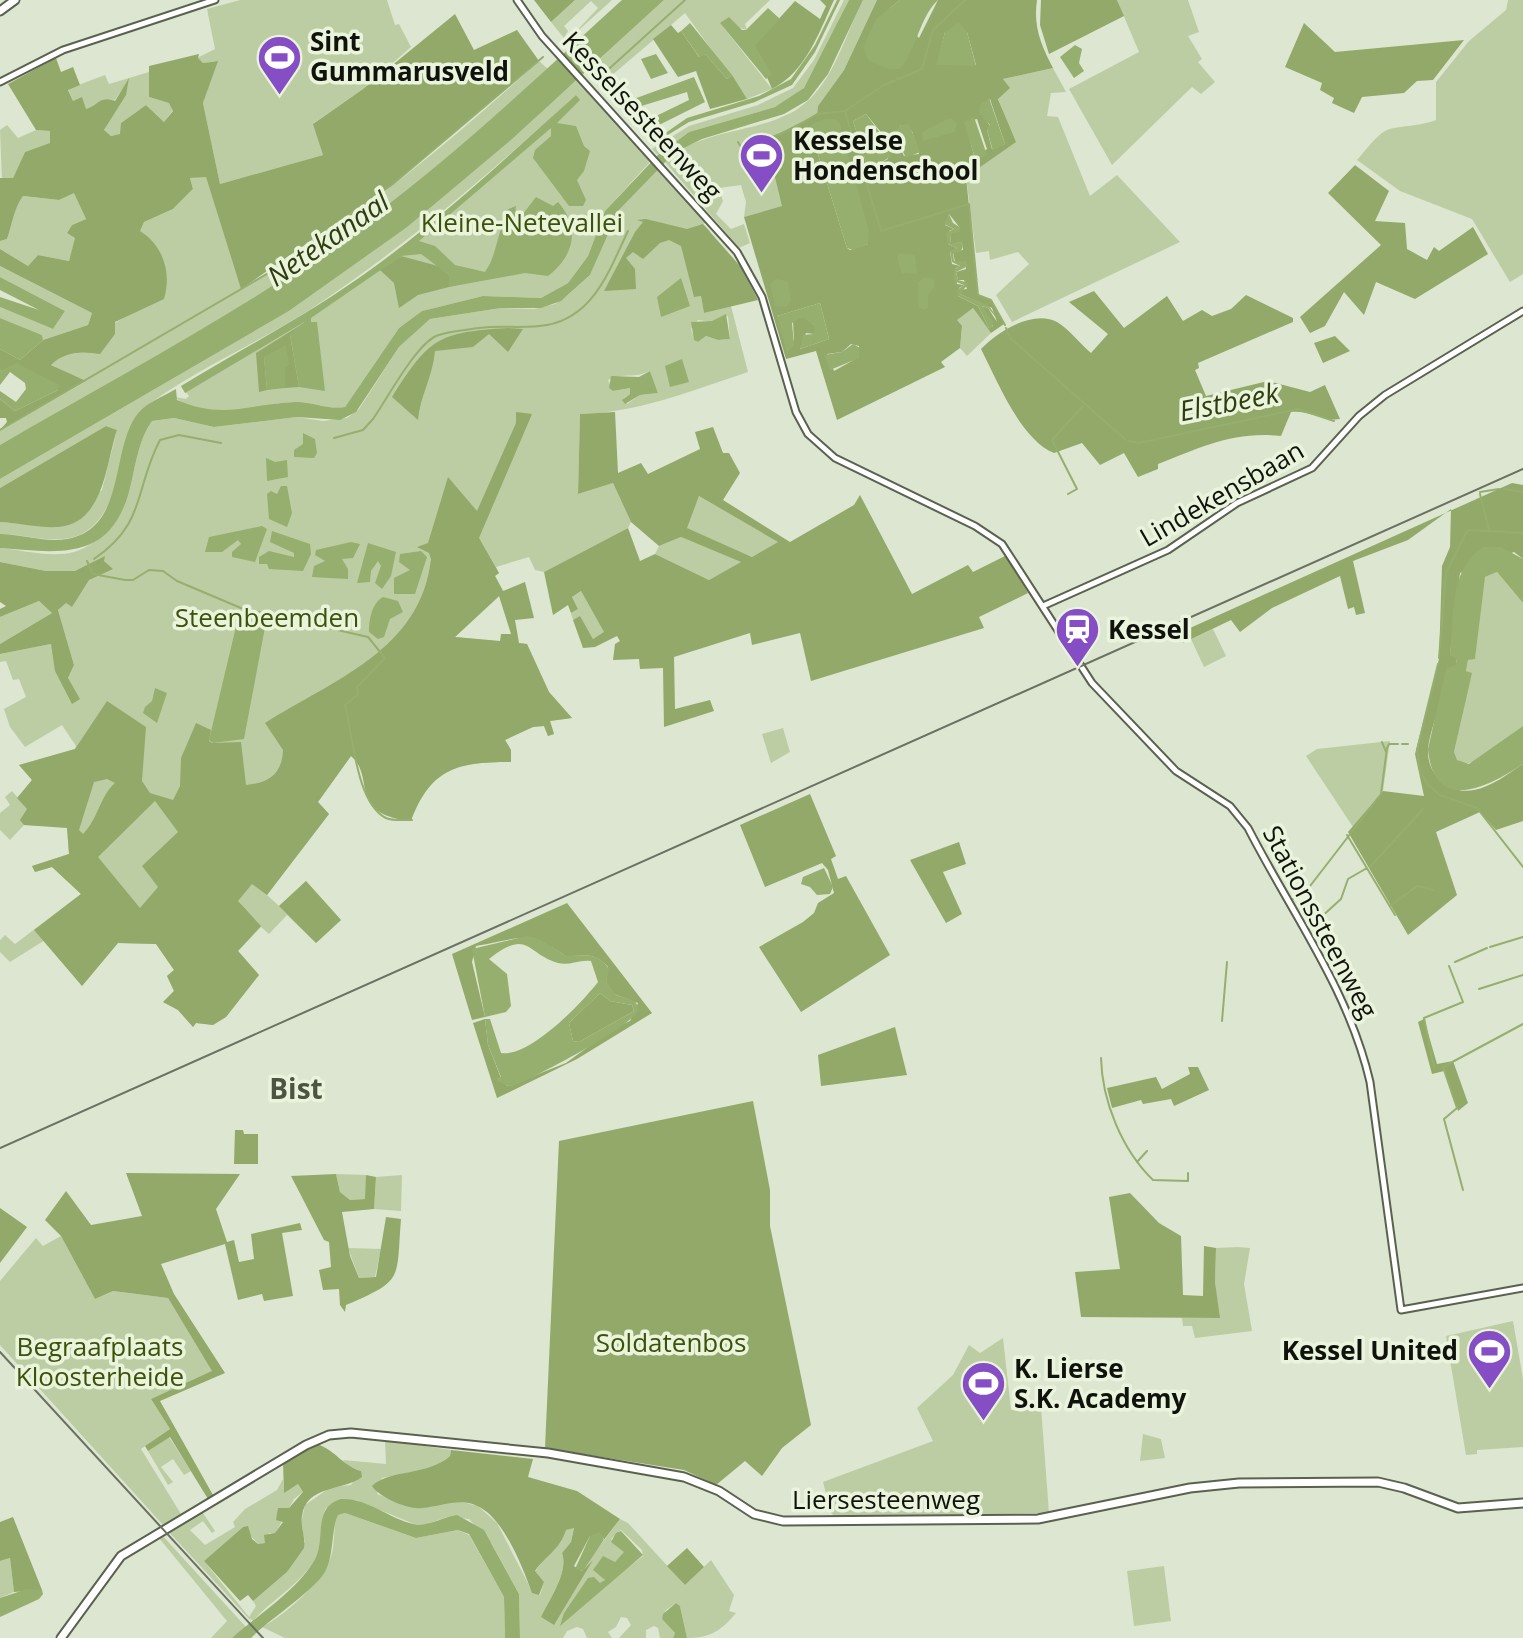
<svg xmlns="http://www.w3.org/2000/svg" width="1523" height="1638" viewBox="0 0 1523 1638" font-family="'Open Sans',sans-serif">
<rect width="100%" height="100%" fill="#dde6d0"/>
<!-- green -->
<path fill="#bdcda3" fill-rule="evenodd" d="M 240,0 L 387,0 L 395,25 L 399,24 L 411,47 L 363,89 L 314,123 L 323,155 L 220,184 L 203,103 L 217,61 L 203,63 L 197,58 L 215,49 L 207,9 Z
M 575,0 L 612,0 L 570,38 L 598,8 L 591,1 L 564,26 L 568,31 L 564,38 L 551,22 Z
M 664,0 L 770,0 L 745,24 L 747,30 L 720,23 L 772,89 L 747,99 L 685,13 L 604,82 L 591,67 Z
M 844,0 L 849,0 L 811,79 L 798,95 L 775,107 L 689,132 L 658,155 L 652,149 L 689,126 L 758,105 L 793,88 L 814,60 Z
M 863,0 L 877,0 L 844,70 L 818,106 L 817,114 L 766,140 L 783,206 L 744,217 L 746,202 L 741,185 L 719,188 L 723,201 L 716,214 L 731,229 L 744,224 L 750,243 L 739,248 L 665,162 C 705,123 772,137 811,98 C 837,71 846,33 863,0 Z
M 1117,0 L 1188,0 L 1199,32 L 1188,36 L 1202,59 L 1198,62 L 1215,82 L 1201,94 L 1192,87 L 1112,165 L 1069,89 L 1139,52 Z
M 1508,0 L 1523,0 L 1523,274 L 1510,282 L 1472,219 L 1400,191 L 1357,160 C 1365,151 1375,137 1385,131 C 1397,125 1419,127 1436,120 L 1436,82 L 1469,41 L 1506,10 Z
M 539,61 L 548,69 C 483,130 415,187 343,239 C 235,316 114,378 0,445 L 0,430 L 85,382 L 50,364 L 64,355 L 86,352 L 115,323 L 136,310 L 139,231 L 144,222 L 173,209 L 193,189 L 190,178 L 206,176 L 241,288 C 348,227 448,144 539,61 Z
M 1053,68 L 1066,92 L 1051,93 L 1047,116 L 1058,117 L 1090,196 L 1117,175 L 1180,242 L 1012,322 L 996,295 L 1029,264 L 1018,252 L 990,260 L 989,251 L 976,253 L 966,177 L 1015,142 L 998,98 L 1003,79 Z
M 149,72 L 149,97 L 170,103 L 173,110 L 164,122 L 146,105 L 121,123 L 121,134 L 111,136 L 104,131 L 127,82 L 114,101 C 98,95 99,106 86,109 L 73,101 L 68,89 L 105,75 L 109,84 Z
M 577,80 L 650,162 L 605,211 L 588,256 L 568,283 L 541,298 L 483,296 L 422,311 L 399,328 L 345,407 C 327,410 313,401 296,402 C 259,402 206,427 175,397 L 186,399 L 189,396 L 183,389 L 379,268 L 578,98 L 576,95 C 491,172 406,246 311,309 C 257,344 187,373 139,412 C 118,451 121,534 63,539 C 42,541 21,534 0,534 L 0,522 L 58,527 L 102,490 L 117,430 L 106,426 L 0,488 L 0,479 L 289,311 L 406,228 Z
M 7,125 L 18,138 L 36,130 L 50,131 L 50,144 L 25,152 L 13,178 L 2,181 L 0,130 Z
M 658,169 L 707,222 L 703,224 L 710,231 L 701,295 L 704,313 L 731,306 L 748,372 C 693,390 638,413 580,414 L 578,494 L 613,483 L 631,522 L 628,528 L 544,572 L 535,570 L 529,557 L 496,567 L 499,573 L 495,576 L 504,592 L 455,637 L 527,644 L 549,692 L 572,718 L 550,721 L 554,734 L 548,736 L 544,726 L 533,727 L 505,740 L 511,750 L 511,762 C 459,762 431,767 411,821 C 346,814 377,778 351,756 L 318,802 L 329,814 L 267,895 L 279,906 L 306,881 L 341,920 L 316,943 L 287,915 L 269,934 L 261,927 L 238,951 L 259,975 L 226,1017 L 213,1025 L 196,1023 L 193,1027 L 178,1010 L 163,1002 L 174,991 L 167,976 L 174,970 L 156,944 L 118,943 L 82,986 L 45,940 L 10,962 L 0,952 L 0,940 L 5,935 L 15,944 L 81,894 L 52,867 L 35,872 L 32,866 L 69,854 L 67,827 L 24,825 L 10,840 L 0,830 L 0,813 L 10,805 L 5,797 L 12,791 L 18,798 L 32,780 L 19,765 L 75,749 L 76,746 L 62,725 L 25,747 L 10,727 L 4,709 L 26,697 L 19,679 L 13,680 L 6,661 L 0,662 L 0,654 L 51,644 L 68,678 L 74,665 L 58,610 L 66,602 L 75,571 L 46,571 L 0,562 L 0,548 C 22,550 52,558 74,552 C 102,544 124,512 131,484 C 136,463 139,439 152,421 L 174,418 L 214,427 L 297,417 L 323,421 L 347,418 L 359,409 L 399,347 L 430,319 L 501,308 L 534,309 L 555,304 L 568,295 L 590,275 L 619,210 ZM 728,316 L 730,339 L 718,340 L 706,336 L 698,342 L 694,339 L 691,329 L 698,320 L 712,322 ZM 650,371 L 658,393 L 640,395 L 627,404 L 624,398 L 630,394 L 630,388 L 613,391 L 608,380 C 624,372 634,379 650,371 Z
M 74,192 L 86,219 L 72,225 L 67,233 L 76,237 L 69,261 L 38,255 L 28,266 L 0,249 L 0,241 L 7,239 C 12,225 14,207 23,196 L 59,200 Z
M 0,266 L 92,313 L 88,325 L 43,340 L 42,335 L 0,318 L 0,307 L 53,329 L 65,311 L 0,277 Z
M 973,308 L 991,333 L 967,356 L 960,348 L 962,327 L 956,320 Z
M 699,496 L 779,542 L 752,557 L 686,528 Z
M 681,537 L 742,562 L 709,580 L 655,554 L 659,546 Z
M 1497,572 L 1523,603 L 1523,726 L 1474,762 L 1463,764 L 1456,760 L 1454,752 L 1471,673 L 1466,671 L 1468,660 L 1475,658 L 1483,583 L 1485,577 Z
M 581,591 L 605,633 L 593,639 L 580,617 L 573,620 L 571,613 L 578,609 L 572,597 Z
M 39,601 L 52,613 L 0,644 L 0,617 Z
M 1213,629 L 1226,656 L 1204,667 L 1191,639 Z
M 783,728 L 790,752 L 771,763 L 762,734 Z
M 1390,741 L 1383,791 L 1353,827 L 1306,756 L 1317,749 Z
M 336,1174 L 366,1175 L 366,1199 L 350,1200 L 340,1192 Z
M 402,1175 L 401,1211 L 374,1209 L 376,1177 Z
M 61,1236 L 95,1299 L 113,1291 L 168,1298 L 213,1372 L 151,1399 L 170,1429 L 141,1449 L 181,1514 L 163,1525 L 0,1345 L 0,1281 L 36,1238 L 43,1246 Z
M 1238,1247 L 1250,1248 L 1244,1284 L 1252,1331 L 1195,1338 L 1192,1326 L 1183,1326 L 1182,1318 L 1219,1318 L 1215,1282 L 1216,1248 Z
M 348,1248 L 381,1249 L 375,1277 L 359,1278 Z
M 1513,1321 L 1523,1379 L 1523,1447 L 1477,1450 L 1477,1454 L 1466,1455 L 1446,1336 Z
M 1003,1338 L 1011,1410 L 1041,1407 L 1049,1513 L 836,1517 L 831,1513 L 823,1482 L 933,1441 L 917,1408 L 953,1375 L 969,1345 L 980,1353 Z
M 1143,1434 L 1161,1439 L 1165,1458 L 1140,1461 Z
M 169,1437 L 191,1471 L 184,1475 L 173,1459 L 161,1467 L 173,1482 L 168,1485 L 148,1451 Z
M 385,1440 L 451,1450 L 450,1456 L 435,1467 L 382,1478 L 377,1494 L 411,1507 L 455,1500 L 478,1506 L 497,1523 L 533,1593 L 540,1595 L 544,1582 L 535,1572 C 545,1555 560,1550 566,1530 L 574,1527 L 571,1542 L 562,1553 C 569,1572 549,1600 541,1617 L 554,1624 L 593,1555 L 620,1519 L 628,1523 L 685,1585 L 711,1560 L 734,1595 L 729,1611 L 736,1613 C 721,1631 710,1638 687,1638 L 680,1606 L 676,1603 L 666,1610 L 662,1619 L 675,1633 L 673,1638 L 660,1638 L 658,1628 L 654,1626 L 646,1630 L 646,1638 L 619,1638 L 631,1625 L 627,1618 L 621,1617 L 616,1627 L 608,1632 L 612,1638 L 587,1638 L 583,1629 L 577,1627 L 567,1631 L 563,1638 L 520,1638 L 519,1594 L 492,1544 L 469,1519 L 447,1517 L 427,1524 L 414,1524 L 356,1500 L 326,1508 C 318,1523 323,1541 316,1557 C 303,1583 272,1599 253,1621 L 250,1618 L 251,1621 L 167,1530 L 201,1510 L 215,1531 L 212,1533 L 203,1521 L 190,1530 L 205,1545 L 235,1527 L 233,1522 L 245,1509 L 277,1490 L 283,1479 L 284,1492 L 298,1484 L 303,1492 L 294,1499 L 275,1534 L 269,1533 L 266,1543 L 258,1544 L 243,1527 L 204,1561 L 249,1617 L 256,1606 L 253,1601 L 287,1572 L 305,1542 L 301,1523 L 305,1505 L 331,1487 L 351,1485 L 361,1471 L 349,1467 L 343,1460 L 386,1464 ZM 621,1530 L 642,1550 L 643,1556 L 606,1585 L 603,1577 L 594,1571 L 615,1562 L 625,1552 L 611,1539 Z
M 345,1513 L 416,1538 L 458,1530 L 469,1535 L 504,1597 L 505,1638 L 285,1638 L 262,1627 C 285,1615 320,1584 330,1559 C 336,1545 332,1528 338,1515 Z
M 161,1534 L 246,1627 L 232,1638 L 211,1638 L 227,1621 L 159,1538 Z
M 10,1558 L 14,1592 L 0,1598 L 0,1561 Z
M 1164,1566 L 1171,1621 L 1134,1626 L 1127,1571 Z"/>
<!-- forest -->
<path fill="#92a969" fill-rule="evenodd" d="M 534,0 L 575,0 L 551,22 Z
M 820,0 L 834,0 C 819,32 806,72 772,89 L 754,46 L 795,1 L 820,19 L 826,6 Z
M 877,0 L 900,0 L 890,8 L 919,38 L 938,0 L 1037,0 C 1033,26 1041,45 1053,68 L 1003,79 L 1010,88 L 998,99 L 1016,142 L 966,177 L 978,295 L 991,300 L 1004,324 L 991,333 L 973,308 L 957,320 L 962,326 L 960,348 L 941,362 L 945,367 L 837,420 L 816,351 L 786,359 L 744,217 L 782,206 L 766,140 L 817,114 L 818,106 L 844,70 ZM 945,32 L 967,32 L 976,65 L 937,65 ZM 990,99 L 1005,144 L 992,149 L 987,130 L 990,126 L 980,110 ZM 866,114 L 889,142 L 888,159 L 877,165 L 866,162 L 853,121 ZM 977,119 L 987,149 L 975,159 L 965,122 ZM 901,125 L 912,131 L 919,154 L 904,156 L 894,135 ZM 812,135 L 868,244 L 850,250 L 847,248 ZM 949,214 L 960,228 L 950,234 L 951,244 L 961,242 L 963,246 L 963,250 L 953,252 L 955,262 L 965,261 L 966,269 L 956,272 L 958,280 L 964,280 L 967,289 L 960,290 L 960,294 L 992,308 L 997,322 L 988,308 L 982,306 L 993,326 L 989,328 L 978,306 L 958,296 L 959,288 L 964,285 L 957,284 L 955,269 L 960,266 L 952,264 L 950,252 L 957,248 L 948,244 L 949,231 L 954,229 L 945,225 ZM 820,303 L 829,339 L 800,349 L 806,333 L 814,334 L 814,325 L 804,316 L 793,321 L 794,341 L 777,316 ZM 851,344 L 859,346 L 859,357 L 834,371 L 827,354 L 842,352 Z
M 1041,0 L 1117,0 L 1124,16 L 1049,54 L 1040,25 Z
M 455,14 L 474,50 L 517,30 L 539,61 L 393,184 L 241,289 L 206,177 L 190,178 L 193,189 L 173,209 L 144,222 L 140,231 C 163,245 172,273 164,299 L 115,322 L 115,334 L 100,354 C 82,351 64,352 51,365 L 86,381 L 0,430 L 7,422 L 6,418 L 0,418 L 0,399 L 15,411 L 58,390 L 10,368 L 0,371 L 0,349 L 20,360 L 43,340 L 88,325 L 92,313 L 0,266 L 0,249 L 28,266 L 38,255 L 69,261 L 75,238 L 67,233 L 72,225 L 86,219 L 74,193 L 59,200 L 23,196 C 14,208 12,225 7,239 L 0,241 L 0,178 L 13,178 L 25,152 L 50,143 L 50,131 L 36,130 L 8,84 L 56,58 L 61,72 L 73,67 L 80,85 L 68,90 L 73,101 L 82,97 L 86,109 C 99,105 99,95 115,101 L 129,78 L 126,95 L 104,130 L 111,136 L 120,134 L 121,123 L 146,105 L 164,122 L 173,111 L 169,103 L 149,97 L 149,66 L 199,54 L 198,58 L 203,63 L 218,61 L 203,103 L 220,184 L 323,155 L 313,124 L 363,89 Z
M 1304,23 L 1335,52 L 1464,40 L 1433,80 L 1417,81 L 1404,93 L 1362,97 L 1354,113 L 1332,103 L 1334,98 L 1320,90 L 1322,83 L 1285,67 Z
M 671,25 L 678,33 L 681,31 L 699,57 L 705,54 L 727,79 L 732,75 L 747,99 L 710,109 L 696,71 L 678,77 L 653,39 Z
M 1355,165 L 1389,191 L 1375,221 L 1405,223 L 1407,249 L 1427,260 L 1434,247 L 1439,251 L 1473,227 L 1488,254 L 1415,299 L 1376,282 L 1364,315 L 1344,292 L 1325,326 L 1310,333 L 1300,317 L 1381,245 L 1328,193 Z
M 646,219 L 687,229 L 703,224 L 740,266 L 758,300 L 704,313 L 701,296 L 694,297 L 681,246 L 669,240 L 660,243 L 643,259 L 633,252 L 626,258 L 635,269 L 636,289 L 604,291 L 635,232 L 643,222 L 637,220 Z
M 401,256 L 438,266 L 449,275 L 449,287 L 418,295 L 399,308 L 394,283 L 380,270 Z
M 1094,291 L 1124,328 L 1167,296 L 1183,321 L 1202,310 L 1212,316 L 1231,309 L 1246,295 L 1293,318 L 1293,322 L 1198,363 L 1199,368 L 1195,370 L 1206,396 L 1268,381 L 1310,392 L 1325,385 L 1340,419 C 1324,422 1309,410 1291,412 L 1281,436 C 1233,431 1202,447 1158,464 L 1158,469 L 1138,477 L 1124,453 L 1100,465 L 1082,443 L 1054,453 C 1020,439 997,380 981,349 C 997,332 1033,309 1057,322 C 1069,329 1080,344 1091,353 L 1108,334 L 1069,302 Z
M 307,321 L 290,335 L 299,387 L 285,388 L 285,367 L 264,357 L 267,390 L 259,392 L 256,353 Z
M 508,328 L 523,329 L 508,352 L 489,334 L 473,347 L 435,351 C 433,376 420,396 418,420 L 392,397 C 429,339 437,332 508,328 Z
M 1335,336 L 1350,351 L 1323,363 L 1314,343 Z
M 516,412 L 532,414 L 479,538 L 499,573 L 495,576 L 503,591 L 525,582 L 534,618 L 515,620 L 519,643 L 527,644 L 549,692 L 572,718 L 550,721 L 554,734 L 548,736 L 544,726 L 533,727 L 505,740 L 511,750 L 511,762 C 459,762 431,767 411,821 C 347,814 376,777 351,756 L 318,802 L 329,814 L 267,895 L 252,884 L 238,901 L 261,926 L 238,951 L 259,975 L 226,1017 L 213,1025 L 196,1023 L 193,1027 L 178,1010 L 163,1002 L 174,991 L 167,976 L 174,970 L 156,944 L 118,943 L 82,986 L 34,930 L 81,894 L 52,867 L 35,872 L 32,866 L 69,854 L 67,828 L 24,825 L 20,820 L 27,809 L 17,798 L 32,780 L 19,765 L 75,749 L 107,701 L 146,727 L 142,781 L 150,793 L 173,800 L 180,786 L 181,758 L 196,723 L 211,730 L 209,741 L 212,743 L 241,742 L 246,785 C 269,783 282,774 283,750 L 265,723 C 333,680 421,650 431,559 L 429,553 L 417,547 L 428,543 L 448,477 L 477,511 L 516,423 ZM 499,596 L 511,634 L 501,634 L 500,641 L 455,637 ZM 107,779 L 115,783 C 100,796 98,819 83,834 L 79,830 L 94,782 ZM 155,801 L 178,832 L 142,866 L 158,887 L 140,908 L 98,857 Z
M 615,412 L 618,473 L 641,463 L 648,474 L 700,449 L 695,432 L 713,427 L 723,453 L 729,453 L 740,473 L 723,500 L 790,542 L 854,505 L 860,495 L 912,594 L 968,565 L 973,572 L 1007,555 L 1028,593 L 979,617 L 984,628 L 811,681 L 800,633 L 752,645 L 750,633 L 674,657 L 675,709 L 710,700 L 714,711 L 664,727 L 663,668 L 640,669 L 639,659 L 613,660 L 615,644 L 620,641 L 617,636 L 595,647 L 583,648 L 573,620 L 580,616 L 593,639 L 604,632 L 581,591 L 572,597 L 578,609 L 571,613 L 568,605 L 553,615 L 544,572 L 628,528 L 640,561 L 655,554 L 709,580 L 741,562 L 681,537 L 659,546 L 631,522 L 613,483 L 578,494 L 580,414 ZM 699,496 L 778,542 L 752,557 L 687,528 Z
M 106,426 L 117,430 C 106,463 104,524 58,527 C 39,528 19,523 0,522 L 0,488 Z
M 1512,483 L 1523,485 L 1523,559 L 1514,552 L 1460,573 L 1450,654 L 1456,658 L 1457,664 C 1448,685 1428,731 1428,752 C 1428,776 1450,795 1474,790 C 1491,787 1508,774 1523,764 L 1523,821 L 1496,830 L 1480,812 L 1436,832 L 1457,895 L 1408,935 L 1348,832 L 1383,791 L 1424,796 L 1415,754 L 1439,659 L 1442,566 L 1450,547 L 1451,509 L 1408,540 L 1353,561 L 1365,613 L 1356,615 L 1354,607 L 1348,609 L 1340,576 L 1272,608 L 1240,632 L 1231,620 L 1183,643 L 1179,633 Z
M 105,556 L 104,561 L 113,569 L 89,580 L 72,607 L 66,603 L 58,610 L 74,665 L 68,678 L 80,699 L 72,704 L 55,671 L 51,644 L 0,654 L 0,644 L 52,613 L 39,601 L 0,617 L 0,609 L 6,606 L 0,602 L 0,562 L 46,571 L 75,571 Z
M 810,794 L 836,856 L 831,859 L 838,879 L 846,876 L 890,955 L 801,1012 L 759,947 L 803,922 L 814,913 L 818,903 L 834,893 L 828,870 L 822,863 L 765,887 L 740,825 Z
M 959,842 L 966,864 L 943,872 L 962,914 L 946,923 L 910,860 Z
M 306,881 L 341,920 L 316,943 L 279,906 Z
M 567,903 L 652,1013 L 577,1059 L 497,1098 L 473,1023 L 485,1019 L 488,1045 L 501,1078 L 498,1079 L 508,1086 L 566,1063 L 614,1028 L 630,1021 L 638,1003 L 614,994 L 606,982 L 608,967 C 596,953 584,954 567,957 C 527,930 521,938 476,946 L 472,962 L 485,1017 L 472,1020 L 452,954 Z
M 600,993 L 610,1001 L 632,1005 L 634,1011 L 579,1042 L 573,1041 L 569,1023 Z
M 1424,1019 L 1437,1064 L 1453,1061 L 1468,1103 L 1458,1111 L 1444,1071 L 1432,1074 L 1418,1022 Z
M 895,1027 L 907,1075 L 821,1086 L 818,1055 Z
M 1188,1067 L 1198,1067 L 1209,1090 L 1174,1106 L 1171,1099 L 1143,1104 L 1141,1100 L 1112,1108 L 1107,1088 L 1156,1077 L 1162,1089 L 1190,1074 Z
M 753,1101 L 770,1190 L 770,1226 L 811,1425 L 782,1448 L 762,1476 L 745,1461 L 716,1485 L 684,1470 L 545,1448 L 559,1141 Z
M 235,1130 L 243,1130 L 244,1134 L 258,1134 L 258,1164 L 234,1164 Z
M 126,1173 L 240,1174 L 216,1209 L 227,1242 L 234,1240 L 239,1262 L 254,1259 L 251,1234 L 300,1223 L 302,1230 L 282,1233 L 293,1296 L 264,1301 L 262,1294 L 238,1300 L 225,1244 L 161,1264 L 174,1294 L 225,1373 L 160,1401 L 213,1495 L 208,1499 L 170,1437 L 148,1451 L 145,1446 L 170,1429 L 151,1399 L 212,1371 L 168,1298 L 113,1291 L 95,1299 L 61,1236 L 45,1220 L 66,1191 L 91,1225 L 142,1216 Z
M 336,1174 L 340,1192 L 350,1200 L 365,1199 L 366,1175 L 376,1177 L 374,1209 L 342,1212 L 350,1256 L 359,1278 L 376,1277 L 386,1217 L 401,1219 C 396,1280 405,1280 346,1305 L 345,1312 L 340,1305 L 339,1289 L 323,1290 L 319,1270 L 331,1267 L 329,1242 L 324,1240 L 291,1176 Z
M 1130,1193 L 1159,1223 L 1181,1236 L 1183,1295 L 1203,1296 L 1204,1246 L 1216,1248 L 1215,1282 L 1220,1318 L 1081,1317 L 1075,1272 L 1120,1269 L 1109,1197 Z
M 0,1208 L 27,1227 L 0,1263 Z
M 317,1444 C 335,1450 343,1466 361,1471 L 362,1477 C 343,1491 306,1485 302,1516 C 300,1527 306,1537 304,1548 L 287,1572 L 253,1601 L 248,1595 L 240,1601 L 204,1561 L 243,1527 L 248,1526 L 252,1539 L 258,1544 L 265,1543 L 264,1535 L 275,1533 L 283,1522 L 276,1520 L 278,1508 L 289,1508 L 303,1492 L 298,1484 L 284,1493 L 283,1462 Z
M 451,1450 L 533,1459 L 528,1477 L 577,1491 L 620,1519 L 603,1541 L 604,1538 L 590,1536 L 574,1566 L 582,1571 L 593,1560 L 554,1625 L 541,1617 C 549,1600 569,1572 562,1553 L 571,1542 L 574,1528 L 566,1530 C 560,1550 546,1555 535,1571 L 544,1582 L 539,1595 L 532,1593 C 523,1568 508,1530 487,1512 C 464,1494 446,1506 422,1508 C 408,1510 379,1497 372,1486 C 389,1469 428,1476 450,1456 Z
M 13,1517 L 42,1590 L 14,1592 L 10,1558 L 0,1561 L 0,1522 Z
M 687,1548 L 704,1567 L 685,1585 L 667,1566 Z"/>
<!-- water -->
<path fill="#96ae6e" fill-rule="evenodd" d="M 622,0 L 664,0 L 512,139 L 406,228 L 289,311 L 0,479 L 0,445 C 114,378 234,316 342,239 C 443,167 531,83 622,0 Z
M 837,0 L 840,0 L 815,52 L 792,85 L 755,102 L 689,122 L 653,144 L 622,106 L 625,104 L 654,141 L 687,118 L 759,96 L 791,79 L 815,45 Z
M 849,0 L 863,0 L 828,74 L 808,100 L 784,114 L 702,139 L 674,153 L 619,210 L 590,275 L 561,301 L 541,308 L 501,308 L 430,319 L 399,347 L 356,412 L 340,420 L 297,417 L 214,427 L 174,418 L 152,421 C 139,439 136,463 131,484 C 113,562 62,553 0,548 L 0,534 C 22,534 45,543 67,539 C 128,528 109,448 139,412 C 148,402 164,396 176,389 L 177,400 C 223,420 249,404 295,402 C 312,401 327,410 345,407 L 399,328 L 422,311 L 483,296 L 541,298 L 568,283 L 588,256 L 605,211 L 658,155 L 689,132 L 775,107 L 804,88 Z
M 900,0 L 938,0 C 919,18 917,49 900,69 L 888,69 L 868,60 L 863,47 L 876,19 Z
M 768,8 L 780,19 L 755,46 L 772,74 L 766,79 L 720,23 L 729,17 L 742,30 L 746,30 Z
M 959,22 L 967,32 L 976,66 L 936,65 L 945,32 Z
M 690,23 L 732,75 L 727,79 L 705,54 L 700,58 L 681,31 Z
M 1075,45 L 1082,49 L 1079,63 L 1084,71 L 1074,78 L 1060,57 Z
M 656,54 L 668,73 L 651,79 L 641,59 Z
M 694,77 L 705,102 L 655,127 L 650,119 L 689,100 L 687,92 L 638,107 L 631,100 Z
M 576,95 L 580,100 L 557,123 L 576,126 L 584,146 L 590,151 L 584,171 L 577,180 L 586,200 L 583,206 L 569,206 L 533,158 L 535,150 L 551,136 L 551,128 L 419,241 L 435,246 L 455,265 L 485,272 C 497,255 496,236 506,218 L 504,211 L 516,206 L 515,217 L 519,219 L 536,197 L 553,206 L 558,202 C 581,228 574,256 548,276 L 525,273 L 449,287 L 449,275 L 421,254 L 401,256 L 311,318 L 311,322 L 317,322 L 325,391 L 299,387 L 290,334 L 306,321 L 185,393 L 181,386 C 247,346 315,311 377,265 C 448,213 511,153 576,95 Z
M 989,98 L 1005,144 L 993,151 L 987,130 L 990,125 L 979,113 L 980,105 Z
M 866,114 L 891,148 L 890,157 L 877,165 L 866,162 L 853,121 Z
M 974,117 L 987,155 L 976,161 L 964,122 Z
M 950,118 L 957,123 L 955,132 L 923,141 L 922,132 Z
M 824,119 L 836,119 L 840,124 L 869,231 L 868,244 L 853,250 L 847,248 L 812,135 L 812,124 Z
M 909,124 L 920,152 L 906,158 L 894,133 L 901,125 Z
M 949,214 L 953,223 L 961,228 L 959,232 L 950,234 L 951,243 L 961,242 L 963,246 L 961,252 L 953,253 L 954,261 L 965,261 L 968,266 L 956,272 L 958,280 L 969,283 L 960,294 L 989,306 L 1000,322 L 988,308 L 982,306 L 994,323 L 990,330 L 978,306 L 958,296 L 957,290 L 964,285 L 954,281 L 954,270 L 960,266 L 952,262 L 950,251 L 957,248 L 948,244 L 946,233 L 954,229 L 944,224 Z
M 899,253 L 915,255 L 917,274 L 902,273 L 897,258 Z
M 0,277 L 65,311 L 53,329 L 0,307 L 0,297 L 39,310 L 0,290 Z
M 925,277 L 934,279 L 935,286 L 928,295 L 928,308 L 924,310 L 918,307 L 918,282 Z
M 681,278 L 690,306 L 661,317 L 657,297 Z
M 776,279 L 788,281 L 791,301 L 786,307 L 775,306 L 770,284 Z
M 820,303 L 829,339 L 800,349 L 803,335 L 814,334 L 814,325 L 802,317 L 792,323 L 794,345 L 787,353 L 777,316 Z
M 726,314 L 730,339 L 718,340 L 706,336 L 698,342 L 694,340 L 691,322 L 712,321 Z
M 0,318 L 42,335 L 43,340 L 20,360 L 0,349 Z
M 853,344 L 860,348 L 859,358 L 830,370 L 824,355 L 842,352 Z
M 286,345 L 289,365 L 285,367 L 285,388 L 267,390 L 264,357 Z
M 682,359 L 689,382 L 670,387 L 665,366 Z
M 17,363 L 59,385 L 58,390 L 15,411 L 0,399 L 0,391 L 16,402 L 26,389 L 25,383 L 10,372 L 0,385 L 0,371 Z
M 650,371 L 658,393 L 640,395 L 625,404 L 622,400 L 630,394 L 630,388 L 613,391 L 609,388 L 611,376 L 639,377 Z
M 303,433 L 315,439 L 317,453 L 314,458 L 294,457 L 294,450 L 303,444 Z
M 266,458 L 275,462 L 287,460 L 288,477 L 267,481 Z
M 281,486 L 287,486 L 292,513 L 287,527 L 269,519 L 267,494 L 271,491 L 277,494 Z
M 262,526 L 267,529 L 255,562 L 232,557 L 232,552 L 241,544 L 238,540 L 222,552 L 205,552 L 209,537 Z
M 272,531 L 310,544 L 311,554 L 303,571 L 269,569 L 267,564 L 259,564 L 259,557 L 269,551 L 294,557 L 294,553 L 270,542 Z
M 351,542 L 360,544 L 353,558 L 342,559 L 348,569 L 348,579 L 312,577 L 314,566 L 325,561 L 315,555 L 316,550 Z
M 368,543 L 396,552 L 391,576 L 382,589 L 375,583 L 381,566 L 378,561 L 371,571 L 370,582 L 357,583 Z
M 1483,547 L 1501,547 L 1523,559 L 1523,603 L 1497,572 L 1485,577 L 1475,659 L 1468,660 L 1466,671 L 1472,673 L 1454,752 L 1457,760 L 1469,764 L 1523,726 L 1523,764 C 1488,787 1434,815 1428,749 L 1446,669 L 1457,664 L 1456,659 L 1450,654 C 1454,618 1449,568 1483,547 Z
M 421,551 L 427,557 L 415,594 L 394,594 L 394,578 L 410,570 L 399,562 L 400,554 Z
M 383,597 L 398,601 L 403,612 L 390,619 L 384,637 L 378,639 L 369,632 C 369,619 372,603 383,597 Z
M 244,613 L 266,622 L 244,739 L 213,743 L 209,740 L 239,614 Z
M 155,688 L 167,693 L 157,723 L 143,713 L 145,707 L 152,701 Z
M 824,868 L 833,887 L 830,894 L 817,895 L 810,887 L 801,884 L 803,877 Z
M 527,936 L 539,939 L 566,956 C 584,955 598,952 609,969 L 606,982 L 616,995 L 635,1001 L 639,1009 C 633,1027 533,1078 511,1087 L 497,1081 L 501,1077 L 488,1045 L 485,1019 L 490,1019 L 501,1053 C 529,1058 582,1003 598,982 L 591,961 C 580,959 569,966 558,963 C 525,953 529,928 489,959 L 507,974 L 511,1006 L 506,1012 L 485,1017 L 472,949 ZM 600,993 L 610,1001 L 632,1005 L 634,1011 L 579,1042 L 573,1041 L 569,1023 Z
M 341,1499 C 368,1498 388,1518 413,1524 C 429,1527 442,1517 457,1515 L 484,1530 L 519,1594 L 520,1638 L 505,1638 L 504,1597 L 469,1534 L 458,1530 L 416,1538 L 345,1513 L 338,1515 C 331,1531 334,1553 326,1570 C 316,1590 268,1620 251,1638 L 232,1638 C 258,1615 298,1590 315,1559 C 326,1538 312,1508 341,1499 Z
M 621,1531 L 643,1555 L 560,1626 L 564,1613 L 588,1578 L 594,1577 L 600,1583 L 605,1580 L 593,1570 L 603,1556 L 615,1562 L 624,1552 L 611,1542 L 616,1533 Z
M 599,1532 L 604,1536 L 603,1541 L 583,1571 L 575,1569 L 590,1536 Z
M 27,1589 L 42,1590 L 43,1594 L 39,1599 L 0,1617 L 0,1598 Z
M 676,1603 L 680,1606 L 687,1638 L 673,1638 L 675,1633 L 662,1619 L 663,1614 Z"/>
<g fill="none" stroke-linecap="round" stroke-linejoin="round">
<!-- stream -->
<path stroke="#96ae6e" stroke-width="2" d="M 600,77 L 685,0
M 845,111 L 881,231 L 969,204 L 978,295 L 991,300 L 1005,325
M 738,142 L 741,147 L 747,146 L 791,130 L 817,114 L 845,111 L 884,85 L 922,69 L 933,30 L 965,0
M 1006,328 L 1010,338 L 1126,440
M 0,430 L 272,271 L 393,184 L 543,57
M 334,438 L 363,430 L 373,419 C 387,399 415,346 436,336 C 448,331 466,330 479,328 C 502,325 525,329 547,325 C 595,316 610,268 628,231
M 1129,441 L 1139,443 L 1298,409 L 1334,421
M 1504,489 L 1523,492
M 1480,492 L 1499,489
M 1068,494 L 1077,489 L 1052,440 L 1083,406
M 1480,494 L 1489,530
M 94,559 C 147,523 134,489 160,440 L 179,435 L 221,443
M 87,561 L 93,574 L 125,580 L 133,580 L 149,570 L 163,571 L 177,581 L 241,608 L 368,637 L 385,658 L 357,687 L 358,694 L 345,705 C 353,735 356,803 386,818 C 393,821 404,820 412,820
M 1439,658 L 1446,573 L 1466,533 L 1469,530 L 1523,533
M 1438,664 L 1417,750 L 1420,771 L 1428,785 L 1440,795 L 1477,808 L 1523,867
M 1382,742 L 1386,752
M 1402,744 L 1408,744
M 1347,835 L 1395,915
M 1370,867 L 1423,809
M 1293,899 L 1307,890 L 1381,794 L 1387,748 L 1389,744 L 1398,744
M 1390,906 L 1417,886 L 1433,890
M 1309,928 L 1341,899 L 1348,879 L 1367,868
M 1490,947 L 1523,937
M 1455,962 L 1487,948
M 1479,989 L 1523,975
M 1222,1021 L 1227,962
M 1101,1058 C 1102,1101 1122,1150 1153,1180 L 1188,1181 L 1188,1173
M 1434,1067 L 1424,1018 L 1463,1002 L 1449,966
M 1137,1162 L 1147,1151
M 1463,1190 L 1444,1119 L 1457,1108 L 1443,1067 L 1523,1024"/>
<defs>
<path id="tertiary" d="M 517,0 L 542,36 L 737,252 L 762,297 L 796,412 L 808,434 L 835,458 L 975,526 L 1002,544 L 1092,683 L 1176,771 L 1230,806 L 1248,828 C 1291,912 1349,990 1370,1082 L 1401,1310 L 1523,1288
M 0,82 L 63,50 L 215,0
M 1043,606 L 1168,550 L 1237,503 L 1312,468 L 1359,416 L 1385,395 L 1523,311"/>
<path id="primary" d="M 0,11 L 15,0
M 61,1638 L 121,1556 L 306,1445 L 329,1435 L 351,1433 L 548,1453 L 684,1477 L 719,1491 L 754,1514 L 783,1521 L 1038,1519 L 1190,1488 L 1239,1483 L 1378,1482 L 1404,1488 L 1458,1508 L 1523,1503"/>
</defs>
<!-- tertiary casing -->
<use href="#tertiary" stroke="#5a624f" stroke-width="9"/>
<!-- primary casing -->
<use href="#primary" stroke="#5a624f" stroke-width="11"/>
<!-- tertiary -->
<use href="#tertiary" stroke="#fff" stroke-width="5"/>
<!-- primary -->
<use href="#primary" stroke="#fff" stroke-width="7"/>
<!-- rail -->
<path stroke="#6a7062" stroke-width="2" d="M 0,1148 L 1523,469
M 0,1352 L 263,1638"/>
</g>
<!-- icons -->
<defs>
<symbol id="stadium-pin" viewBox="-11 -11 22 30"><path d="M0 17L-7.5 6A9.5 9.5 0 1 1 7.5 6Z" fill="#854ec5" stroke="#eaf4dd"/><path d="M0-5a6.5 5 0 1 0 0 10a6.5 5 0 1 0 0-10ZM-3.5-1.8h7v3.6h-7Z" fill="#fff"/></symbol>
<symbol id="station-pin" viewBox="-11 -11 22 30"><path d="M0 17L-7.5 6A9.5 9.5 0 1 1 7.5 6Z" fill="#854ec5" stroke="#eaf4dd"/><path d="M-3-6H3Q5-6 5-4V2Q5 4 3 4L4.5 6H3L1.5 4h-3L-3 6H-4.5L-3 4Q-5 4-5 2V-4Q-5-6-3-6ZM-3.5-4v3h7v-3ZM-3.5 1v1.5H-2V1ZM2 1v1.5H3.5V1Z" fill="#fff"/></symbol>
</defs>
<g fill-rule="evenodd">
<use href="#stadium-pin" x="254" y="32" width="51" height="69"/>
<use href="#stadium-pin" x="736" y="130" width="51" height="69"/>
<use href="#station-pin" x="1052" y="604" width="51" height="69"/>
<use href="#stadium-pin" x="1464" y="1326" width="51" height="69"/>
<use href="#stadium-pin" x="958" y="1358" width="51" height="69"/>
</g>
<g text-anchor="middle" stroke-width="7" stroke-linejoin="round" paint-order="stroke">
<!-- poi labels -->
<g font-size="26" font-weight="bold" fill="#10130c" stroke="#eaf4dd" text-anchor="start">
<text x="310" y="51">Sint<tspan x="310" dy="30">Gummarusveld</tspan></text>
<text x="793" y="150">Kesselse<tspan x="793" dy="30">Hondenschool</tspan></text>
<text x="1108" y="639">Kessel</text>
<text x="1458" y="1360" text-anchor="end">Kessel United</text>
<text x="1014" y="1378">K. Lierse<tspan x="1014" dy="30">S.K. Academy</tspan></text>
</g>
<!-- street labels -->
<g font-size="26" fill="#10130c" stroke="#eaf4dd">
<text transform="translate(642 116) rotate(47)" y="9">Kesselsesteenweg</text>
<text transform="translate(1222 494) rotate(-30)" y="9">Lindekensbaan</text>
<text transform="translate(1320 922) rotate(62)" y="9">Stationssteenweg</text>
<text x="886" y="1509">Liersesteenweg</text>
</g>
<!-- park labels -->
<g font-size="26" fill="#3d5209" stroke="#eaf4dd">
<text x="522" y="232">Kleine-Netevallei</text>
<text x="267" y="627">Steenbeemden</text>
<text x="671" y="1352">Soldatenbos</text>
<text x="100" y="1356">Begraafplaats<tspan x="100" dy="30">Kloosterheide</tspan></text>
</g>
<!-- water labels -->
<g font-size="28" font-style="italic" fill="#2f3e0e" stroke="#eaf4dd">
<text transform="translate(328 239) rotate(-35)" y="10">Netekanaal</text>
<text transform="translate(1229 402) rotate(-11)" y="10">Elstbeek</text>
</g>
<!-- neighbourhood labels -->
<g font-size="28" font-weight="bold" fill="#4d5442" stroke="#eaf4dd">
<text x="296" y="1099">Bist</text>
</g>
</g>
</svg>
